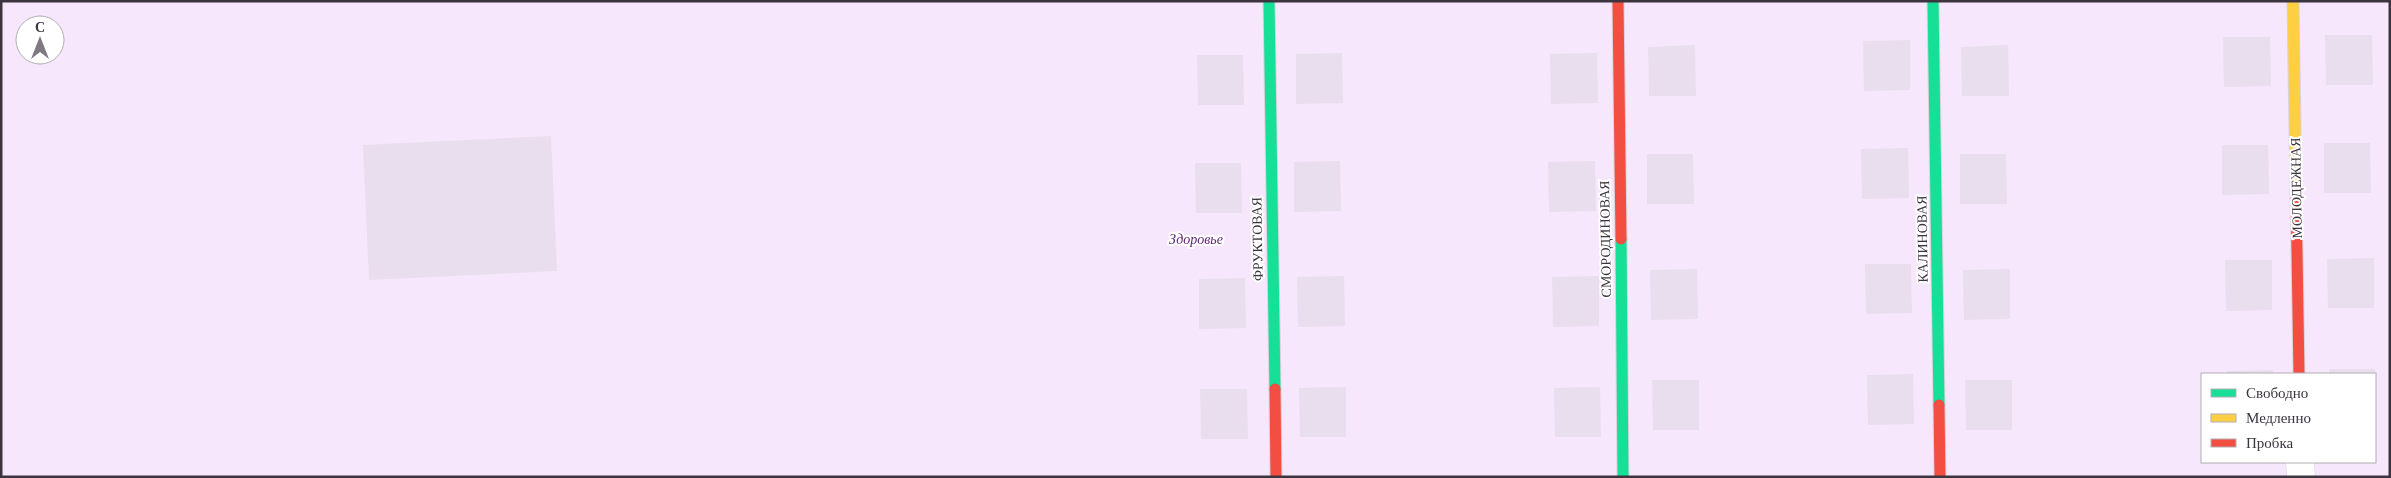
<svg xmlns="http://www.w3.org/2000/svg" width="2391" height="478" viewBox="0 0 2391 478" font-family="'Times New Roman',serif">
<rect width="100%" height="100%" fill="#fcf9fd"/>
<!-- green -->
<path fill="#f6e7fc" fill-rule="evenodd" d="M 1,1 L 2390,1 L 2390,477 L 1,477 ZM 25,25 L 55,25 L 55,55 L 25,55 ZM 2202,374 L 2375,374 L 2375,462 L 2202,462 Z"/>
<!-- building -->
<path fill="#e9deed" d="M 2325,35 L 2372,35 L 2373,85 L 2326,85 Z
M 2223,37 L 2270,37 L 2271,86 L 2224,87 Z
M 1910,40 L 1910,90 L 1864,91 L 1863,41 Z
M 1695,45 L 1696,96 L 1649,96 L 1648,47 Z
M 2008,45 L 2009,96 L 1962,96 L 1961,47 Z
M 1342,53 L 1343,103 L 1296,104 L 1296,54 Z
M 1597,53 L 1598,103 L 1551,104 L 1550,54 Z
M 1197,55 L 1243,55 L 1244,105 L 1198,105 Z
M 551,136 L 557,271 L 369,280 L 363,145 Z
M 2324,143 L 2370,143 L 2371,193 L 2324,193 Z
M 2222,145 L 2268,145 L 2269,194 L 2222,195 Z
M 1908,148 L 1909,198 L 1862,199 L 1861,149 Z
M 1647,154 L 1693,154 L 1694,204 L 1647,204 Z
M 1960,154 L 2006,154 L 2007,204 L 1960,204 Z
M 1340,161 L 1341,211 L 1294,212 L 1294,162 Z
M 1595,161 L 1596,211 L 1549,212 L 1548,162 Z
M 1195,163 L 1241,163 L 1242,213 L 1196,213 Z
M 2374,258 L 2374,308 L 2328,308 L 2327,259 Z
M 2225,260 L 2272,260 L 2272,310 L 2226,311 Z
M 1865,264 L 1911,264 L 1912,313 L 1866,314 Z
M 1697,269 L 1698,319 L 1651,320 L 1650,270 Z
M 2010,269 L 2010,319 L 1964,320 L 1963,270 Z
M 1344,276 L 1345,326 L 1298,327 L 1297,277 Z
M 1599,276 L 1599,326 L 1553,327 L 1552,277 Z
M 1245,278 L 1246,328 L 1199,329 L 1199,279 Z
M 2329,369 L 2375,369 L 2375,374 L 2329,374 Z
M 2273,370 L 2274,374 L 2227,374 L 2227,371 Z
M 1913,374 L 1914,424 L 1868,425 L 1867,375 Z
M 1652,380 L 1699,380 L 1699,430 L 1653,430 Z
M 1965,380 L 2012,380 L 2012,430 L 1966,430 Z
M 1346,387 L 1346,437 L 1300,437 L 1299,388 Z
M 1600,387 L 1601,437 L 1555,437 L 1554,388 Z
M 1200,389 L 1247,389 L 1248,439 L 1201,439 Z"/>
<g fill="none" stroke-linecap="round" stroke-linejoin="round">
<defs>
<path id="street" d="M 2300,462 L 2301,477"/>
<path id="fast" d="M 1269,1 L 1275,389
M 1933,1 L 1939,405
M 1621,239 L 1623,477"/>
<path id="slow" d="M 2293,1 L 2296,191"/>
<path id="jam" d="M 1618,1 L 1621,239
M 2296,191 L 2299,374
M 1275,389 L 1276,477
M 1939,405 L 1940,477"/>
</defs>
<!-- street casing -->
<use href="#street" stroke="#d8d3da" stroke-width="29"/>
<!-- fast casing -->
<use href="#fast" stroke="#d8d3da" stroke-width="13"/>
<!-- slow casing -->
<use href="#slow" stroke="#d8d3da" stroke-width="13"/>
<!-- jam casing -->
<use href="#jam" stroke="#d8d3da" stroke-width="13"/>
<!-- street -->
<use href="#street" stroke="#fffeff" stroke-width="28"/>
<!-- fast -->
<use href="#fast" stroke="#16e098" stroke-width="11"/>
<!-- slow -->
<use href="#slow" stroke="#ffcf43" stroke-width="11"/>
<!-- jam -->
<use href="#jam" stroke="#f24e42" stroke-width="11"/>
</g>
<g text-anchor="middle" stroke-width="4" stroke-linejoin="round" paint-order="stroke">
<!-- street labels -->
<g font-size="14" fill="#3c343f" stroke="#fff">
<text transform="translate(2296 188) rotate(-91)" y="5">МОЛОДЕЖНАЯ</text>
<text transform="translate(1257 239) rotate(-91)" y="5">ФРУКТОВАЯ</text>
<text transform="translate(1605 239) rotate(-91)" y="5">СМОРОДИНОВАЯ</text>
<text transform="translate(1922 239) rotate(-91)" y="5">КАЛИНОВАЯ</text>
</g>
<!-- park labels -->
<g font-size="14" font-style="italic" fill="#612675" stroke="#fff">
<text x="1196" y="244">Здоровье</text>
</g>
</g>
<!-- border -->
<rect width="2391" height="478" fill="none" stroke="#3c343f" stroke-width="5"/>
<!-- legend -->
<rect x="2201" y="373" width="175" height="90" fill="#ffffff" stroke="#b1aeb2"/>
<rect x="2211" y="389" width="25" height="8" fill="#16e098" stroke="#b1aeb2"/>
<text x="2246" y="398" font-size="15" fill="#3c343f">Свободно</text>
<rect x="2211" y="414" width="25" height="8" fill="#ffcf43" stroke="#b1aeb2"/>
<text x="2246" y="423" font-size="15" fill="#3c343f">Медленно</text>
<rect x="2211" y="439" width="25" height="8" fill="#f24e42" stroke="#b1aeb2"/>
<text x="2246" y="448" font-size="15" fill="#3c343f">Пробка</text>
<!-- north arrow -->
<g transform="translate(40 40)"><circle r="24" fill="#ffffff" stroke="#b1aeb2"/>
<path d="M0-4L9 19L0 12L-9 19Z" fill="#7f7982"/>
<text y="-8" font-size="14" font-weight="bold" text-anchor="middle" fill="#3c343f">С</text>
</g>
</svg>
